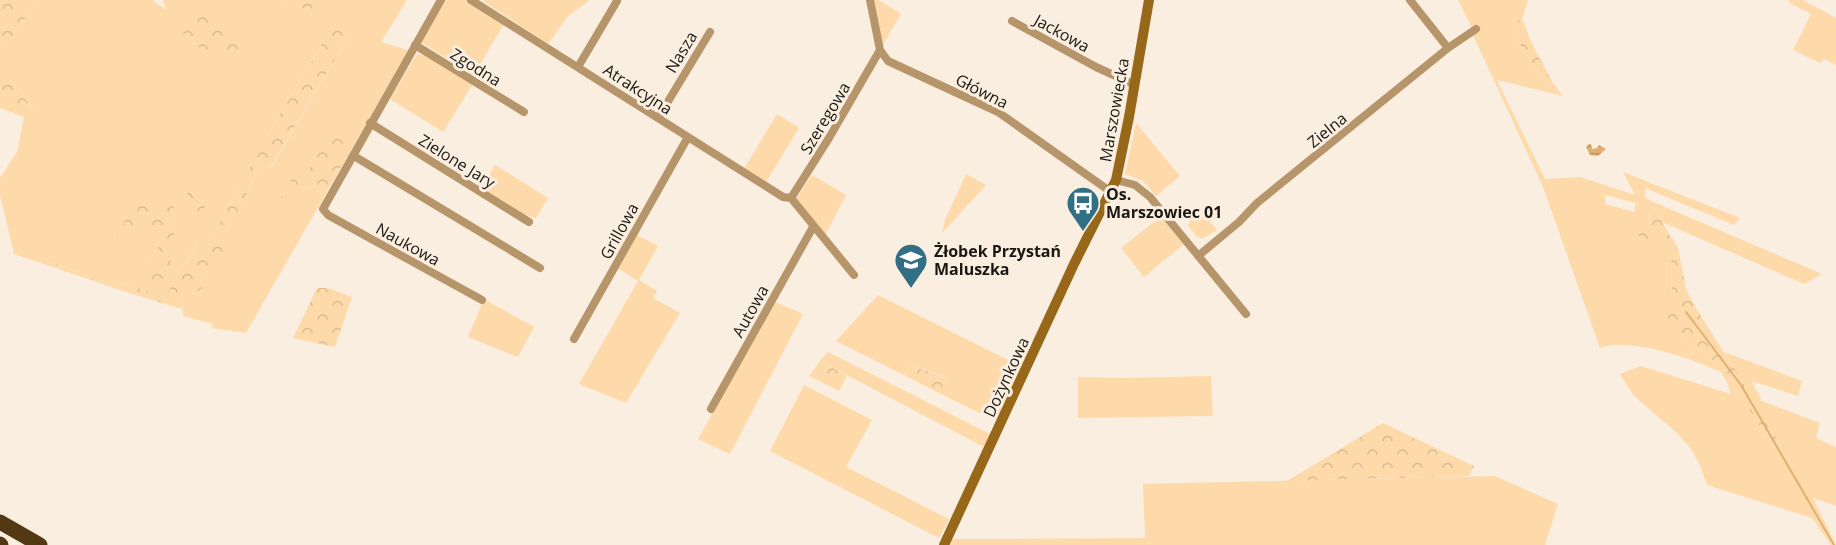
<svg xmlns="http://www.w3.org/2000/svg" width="1836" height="545" viewBox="0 0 1836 545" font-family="'Open Sans',sans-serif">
<defs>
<pattern id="forest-crowns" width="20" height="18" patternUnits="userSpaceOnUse" patternTransform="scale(1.5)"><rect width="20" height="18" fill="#fedaaa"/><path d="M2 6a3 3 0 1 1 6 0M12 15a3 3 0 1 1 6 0" fill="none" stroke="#d9ba91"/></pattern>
<pattern id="water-rules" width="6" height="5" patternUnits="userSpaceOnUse" patternTransform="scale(1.5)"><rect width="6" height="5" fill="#dfb070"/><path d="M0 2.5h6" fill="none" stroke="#bf9760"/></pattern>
</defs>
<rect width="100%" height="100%" fill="#faeee0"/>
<!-- green -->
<path fill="#fedaaa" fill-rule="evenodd" d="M 34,0 L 152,0 L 166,10 L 163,0 L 287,0 L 285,4 L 311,10 L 316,0 L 407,0 L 381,42 L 408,50 L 353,147 L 331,134 L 289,207 L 306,187 L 325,195 L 246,333 L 211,328 L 213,324 L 183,316 L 182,301 L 185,293 L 197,292 L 203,287 L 200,277 L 204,273 L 231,221 L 246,214 L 244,202 L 259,166 L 271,168 L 350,34 L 330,26 L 321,46 L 266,138 L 208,244 L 198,244 L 178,271 L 166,298 L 116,281 L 111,285 L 52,262 L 50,266 L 14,254 L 0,195 L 0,178 L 17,152 L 24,117 L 33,111 L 20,89 L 0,71 L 0,49 L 17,34 ZM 174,202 L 172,227 L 176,240 L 146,267 L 159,246 L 149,219 L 137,224 Z
M 446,0 L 466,0 L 504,24 L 473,76 L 421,42 Z
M 484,0 L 590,0 L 568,16 L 548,44 L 483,1 Z
M 873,0 L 879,0 L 901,14 L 882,46 Z
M 1458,0 L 1528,0 L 1522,19 L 1512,22 L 1521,47 L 1547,85 L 1553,83 L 1563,96 L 1497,80 L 1545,179 L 1580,177 L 1635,195 L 1623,172 L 1740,218 L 1734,225 L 1645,188 C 1644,201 1651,213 1649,225 L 1671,252 L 1672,292 L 1678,335 L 1724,370 L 1774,448 L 1781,446 L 1724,352 L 1802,381 L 1798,396 L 1752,381 L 1762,401 L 1820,423 L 1816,438 L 1836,447 L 1836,506 L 1813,498 L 1836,545 L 1831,545 L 1812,518 L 1707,485 L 1699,463 L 1691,449 L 1677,433 L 1634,396 L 1620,374 L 1641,366 L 1731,394 L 1727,382 L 1721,372 C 1694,359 1627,336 1600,348 L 1543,187 L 1473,35 L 1475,34 ZM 1605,195 L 1636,203 L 1634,212 L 1605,204 Z
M 1789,0 L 1803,0 L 1836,18 L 1836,65 L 1824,59 L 1820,63 L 1793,50 L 1811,14 L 1788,2 Z
M 417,54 L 424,55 L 473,84 L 443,132 L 390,99 Z
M 777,114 L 799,128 L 766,182 L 744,169 Z
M 1136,123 L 1180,176 L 1156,196 L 1143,181 L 1125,174 Z
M 495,165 L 548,198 L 536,218 L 525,215 L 481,189 Z
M 966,174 L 986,185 L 942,233 L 945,220 Z
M 812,175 L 846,195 L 825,235 L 796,199 Z
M 1665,207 L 1822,274 L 1804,284 L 1662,222 Z
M 1201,211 L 1217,230 L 1202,239 L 1196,236 L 1188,225 L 1192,217 Z
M 1160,217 L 1184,244 L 1144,277 L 1121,248 Z
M 635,234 L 658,246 L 639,280 L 657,291 L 653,298 L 680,313 L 626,403 L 579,384 L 638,281 L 616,267 Z
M 878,295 L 1022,367 L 996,421 L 945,396 L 946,377 L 906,363 L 900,373 L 836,341 Z
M 484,299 L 534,327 L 518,357 L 468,337 Z
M 775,302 L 803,314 L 730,454 L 698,439 Z
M 828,352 L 990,434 L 984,447 L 820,361 Z
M 1211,376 L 1213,416 L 1078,418 L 1078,377 L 1122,378 Z
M 804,385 L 872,420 L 846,467 L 949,519 L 939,538 L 770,451 Z
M 1495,476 L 1558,504 L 1545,545 L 949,545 L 952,539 L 1145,538 L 1143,484 Z"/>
<!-- forest -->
<path fill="url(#forest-crowns)" d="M 0,0 L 34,0 L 17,34 L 0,49 Z
M 287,0 L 316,0 L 311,10 L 285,4 Z
M 201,15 L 237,30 L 238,48 L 232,55 L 212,56 L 187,40 L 182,32 L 195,25 Z
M 1522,19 L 1533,46 L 1553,83 L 1547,85 L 1521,47 L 1512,22 Z
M 330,25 L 350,34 L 270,168 L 259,166 L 244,201 L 247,215 L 231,221 L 224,234 L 226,245 L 214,272 L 205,273 L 200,276 L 203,287 L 197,292 L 185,294 L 182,301 L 182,309 L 129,293 L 50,266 L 51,262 L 111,285 L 115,281 L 166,297 L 178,271 L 199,244 L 208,244 L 256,156 L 252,149 L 261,136 L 266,138 L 321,46 Z
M 0,71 L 20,89 L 33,112 L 24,117 L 0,108 Z
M 331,133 L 353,147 L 325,195 L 306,187 L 289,207 L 279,203 L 293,175 L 306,175 Z
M 191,187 L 204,189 L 205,221 L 195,231 L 185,198 Z
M 1645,198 L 1665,207 L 1662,222 L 1678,248 L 1686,289 L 1696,308 L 1756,403 L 1781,446 L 1774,448 L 1724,370 L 1678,335 L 1670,323 L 1661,298 L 1663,293 L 1672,292 L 1671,252 L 1634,233 L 1638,224 L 1649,225 L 1650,218 Z
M 150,200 L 174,202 L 172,227 L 176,240 L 167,278 L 151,281 L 146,267 L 159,246 L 149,220 L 137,224 L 123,242 L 117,238 L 132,205 Z
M 317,288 L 328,288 L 352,297 L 335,347 L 293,338 Z
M 820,361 L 847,376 L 839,391 L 809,376 Z
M 905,363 L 946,378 L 945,396 L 900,373 Z
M 1383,423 L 1474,466 L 1469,476 L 1287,481 Z"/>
<!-- water -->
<path fill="url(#water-rules)" d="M 1589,144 L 1591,144 L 1592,149 L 1597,148 L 1599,145 L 1606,149 L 1598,156 L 1590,155 L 1586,147 Z"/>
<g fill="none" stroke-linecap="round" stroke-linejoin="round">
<!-- stream -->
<path stroke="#dfb070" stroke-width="2" d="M 1686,312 L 1741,385 L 1834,545"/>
<!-- street -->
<path stroke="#b6956a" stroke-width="8" d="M 441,0 L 323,209 L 328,215 L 346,225 L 482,300
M 471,0 L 783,197 L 791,198
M 870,0 L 880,50 L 888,61 L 998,112 L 1111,192
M 1410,0 L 1448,48
M 1012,21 L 1096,67 L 1133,84
M 415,45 L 524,112
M 578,67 L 617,1
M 658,118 L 710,32
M 370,123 L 529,222
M 354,156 L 540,268
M 1116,180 L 1135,185 L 1150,197 L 1246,314
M 791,198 L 829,138 L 880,50
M 791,198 L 854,275
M 1198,256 L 1239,222 L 1257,203 L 1448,48 L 1476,29
M 574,339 L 688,137
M 711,409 L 813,227"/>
<!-- secondary -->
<path stroke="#98681a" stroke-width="10" d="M 944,545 L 1074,264 L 1116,180 L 1129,117 L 1149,0"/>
<!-- highway -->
<path stroke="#523914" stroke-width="15" d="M 0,522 L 40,545
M 0,544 L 1,545"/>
</g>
<!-- icons -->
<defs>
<symbol id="bus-pin" viewBox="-11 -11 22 30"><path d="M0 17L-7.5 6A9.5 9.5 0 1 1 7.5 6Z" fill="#316f85" stroke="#faeee0"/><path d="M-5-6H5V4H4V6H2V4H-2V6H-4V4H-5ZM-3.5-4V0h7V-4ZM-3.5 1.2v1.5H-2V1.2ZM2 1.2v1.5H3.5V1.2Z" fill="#fff"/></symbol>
<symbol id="school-pin" viewBox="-11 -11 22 30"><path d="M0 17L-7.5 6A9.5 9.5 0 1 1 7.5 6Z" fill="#316f85" stroke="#faeee0"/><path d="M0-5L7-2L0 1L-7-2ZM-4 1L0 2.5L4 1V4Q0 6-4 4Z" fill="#fff"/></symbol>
</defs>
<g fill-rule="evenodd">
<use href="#bus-pin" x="1064" y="184" width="38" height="52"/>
<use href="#school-pin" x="892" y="241" width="38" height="52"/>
</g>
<g text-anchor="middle" stroke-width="6" stroke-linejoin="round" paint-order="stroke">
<!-- street labels -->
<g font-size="16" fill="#1b1712" stroke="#faeee0">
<text transform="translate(1062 33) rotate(29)" y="6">Jackowa</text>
<text transform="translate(681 52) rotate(-59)" y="6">Nasza</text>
<text transform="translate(476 67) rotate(32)" y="6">Zgodna</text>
<text transform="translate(638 89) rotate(33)" y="6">Atrakcyjna</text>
<text transform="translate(982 91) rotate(27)" y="6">Główna</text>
<text transform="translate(1114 110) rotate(-80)" y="6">Marszowiecka</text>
<text transform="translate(825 118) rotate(-59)" y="6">Szeregowa</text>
<text transform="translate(1327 130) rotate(-39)" y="6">Zielna</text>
<text transform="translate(457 161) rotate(32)" y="6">Zielone Jary</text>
<text transform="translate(619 231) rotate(-61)" y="6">Grillowa</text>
<text transform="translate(408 244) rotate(29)" y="6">Naukowa</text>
<text transform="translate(750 311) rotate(-61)" y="6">Autowa</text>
<text transform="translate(1006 377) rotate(-65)" y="6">Dożynkowa</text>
</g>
<!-- poi labels -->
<g font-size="16" font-weight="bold" fill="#1b1712" stroke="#faeee0" text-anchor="start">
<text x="1106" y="200">Os.<tspan x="1106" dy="18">Marszowiec 01</tspan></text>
<text x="934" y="257">Żłobek Przystań<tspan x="934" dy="18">Maluszka</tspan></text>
</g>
</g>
</svg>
